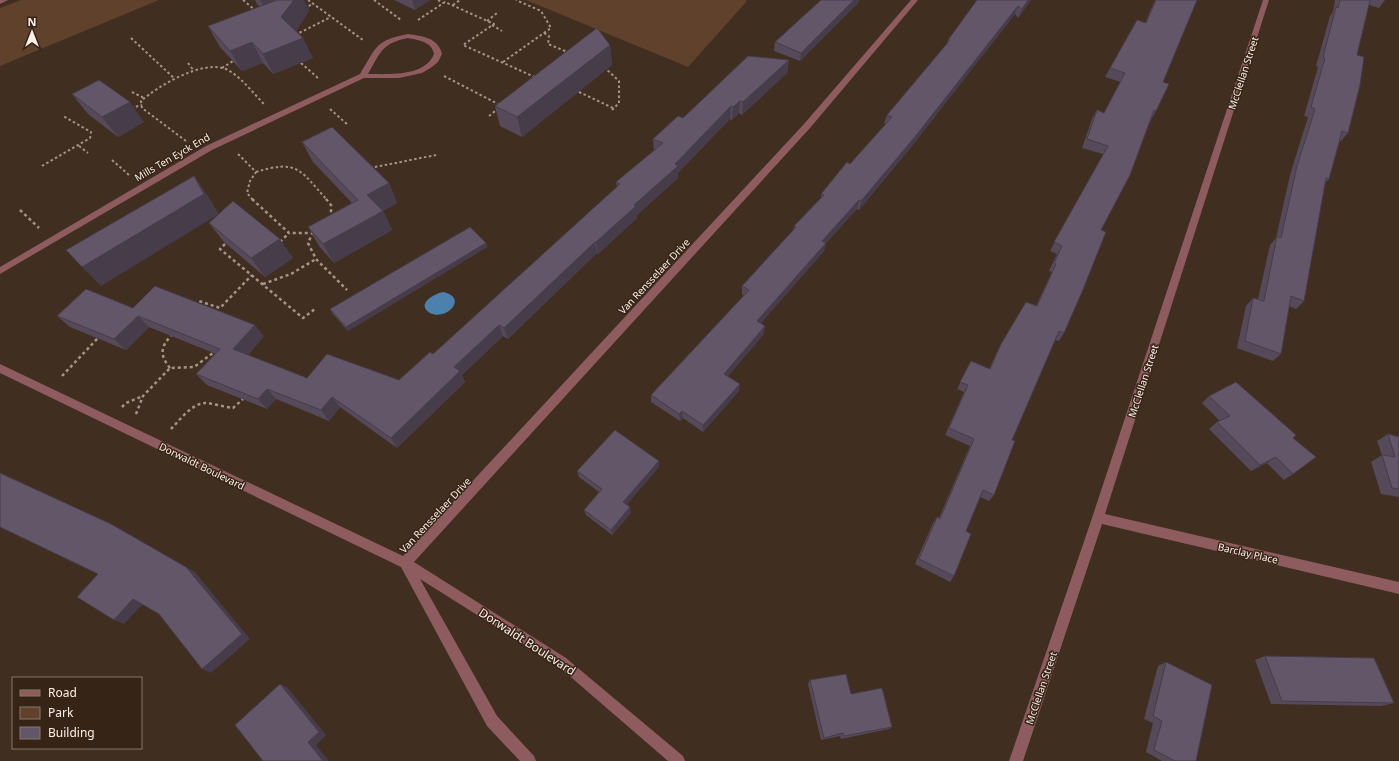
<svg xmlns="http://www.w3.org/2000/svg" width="1399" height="761" viewBox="0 0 1399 761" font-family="'Noto Sans',sans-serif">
<rect width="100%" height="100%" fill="#402e21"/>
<!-- green -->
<path fill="#60422c" d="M 21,0 L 159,0 L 0,66 L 0,8 Z
M 526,0 L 745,0 L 747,1 L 688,67 Z"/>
<!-- water -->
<path fill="#4c80ad" d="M 444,292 C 469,299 445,321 430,313 C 415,304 435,293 444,292 Z"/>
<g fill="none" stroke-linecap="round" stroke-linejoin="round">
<!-- path-far1 -->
<path stroke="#a4958a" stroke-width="2" stroke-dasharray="2.5 2.5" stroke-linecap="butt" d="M 243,0 L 255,10
M 308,0 L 363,40
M 374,0 L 401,20
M 438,0 L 443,3
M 453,5 L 460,0
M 304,8 L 313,4
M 418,20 L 445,2 L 494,24 L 463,45 L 537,78
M 487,21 L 497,13
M 492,25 L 502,31
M 544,33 L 549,36 L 548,44 L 570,53
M 295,35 L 331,17
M 131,38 L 175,79
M 503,62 L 551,28 L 541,11 L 516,0
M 188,63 L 194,71
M 301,63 L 318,78
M 604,67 L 619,81 L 619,103 L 611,111
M 222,68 L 233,61
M 444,76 L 500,105
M 132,92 L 144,98
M 579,92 L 613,108
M 131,108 L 142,105
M 330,109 L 348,125
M 489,116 L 499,108
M 186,141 L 142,108 L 141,101 C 158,86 204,58 228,70 C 242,78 253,93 264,104
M 79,146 L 88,153
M 238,154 L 256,172 L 250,181 L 247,193 L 253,200
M 112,160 L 129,175
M 42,166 L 90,138 L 91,132 L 63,116
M 370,168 L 436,155
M 256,172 C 298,159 300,170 327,200"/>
<!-- path -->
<path stroke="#a4958a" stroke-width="2.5" stroke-dasharray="3 3" stroke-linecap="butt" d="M 252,199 L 289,233 L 311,233
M 326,199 L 331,205 L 331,216
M 20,210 L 39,228
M 313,232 L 308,243 L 316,259 L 347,290
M 280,242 L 289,233
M 225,244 L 220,249 L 303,318 L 315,309
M 263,284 L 291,274 L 316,259
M 195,305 L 199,301 L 220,308 L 252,275
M 170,368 C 160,356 160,347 171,336
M 62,376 L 98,338
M 122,407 L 126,403 L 143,396
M 136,414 L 143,396 L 170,368 L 194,367 L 213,353
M 171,429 C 180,420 191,404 205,403 C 211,403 225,407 233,408 L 243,399"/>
<!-- street -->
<path fill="#8e5b5e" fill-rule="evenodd" d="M 0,0 L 8,0 L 0,4 Z
M 911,0 L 918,0 L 810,128 L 414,562 L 566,658 L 683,756 L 685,761 L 668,761 L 558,666 L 420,579 L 497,716 L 534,756 L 536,761 L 520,761 L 487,726 L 401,567 L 0,373 L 0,364 L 403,556 L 804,124 Z
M 1263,0 L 1269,0 L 1105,514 L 1399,582 L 1399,594 L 1102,524 L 1023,761 L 1009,761 L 1092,518 Z
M 408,34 C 422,36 439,38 442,54 L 438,62 L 432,67 L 422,73 L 399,78 L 364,78 L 212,150 L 0,274 L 0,267 L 206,146 L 360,74 C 376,48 375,40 408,34 ZM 408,38 C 419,40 432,42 434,54 C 425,77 388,74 368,74 C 380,53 382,43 408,38 Z"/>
</g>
<!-- wall -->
<path fill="#564a5a" d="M 255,0 L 304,0 L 309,11 L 296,31 L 313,58 L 273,74 L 263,63 L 242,71 L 220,47 L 208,26 L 260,7 L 257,4 Z
M 394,0 L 430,0 L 415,10 Z
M 821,0 L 859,0 L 858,3 L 800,61 L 774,51 L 775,42 Z
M 1031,0 L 1018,18 L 1015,14 L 912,146 L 859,210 L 857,209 L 826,243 L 824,251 L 761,323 L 764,334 L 728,376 L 739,391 L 703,432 L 683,418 L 680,421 L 651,402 L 651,395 L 744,296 L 742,294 L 742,286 L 793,231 L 794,226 L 821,198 L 821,194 L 850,164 L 886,124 L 884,123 L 887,115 L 946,46 L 948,40 Z
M 1155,0 L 1197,0 L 1163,82 L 1156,111 L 1151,120 L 1101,230 L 1064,333 L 1059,341 L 1055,340 L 1012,440 L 994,495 L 989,501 L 980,497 L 966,531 L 954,576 L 950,582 L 915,564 L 933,523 L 937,517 L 939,518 L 970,446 L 945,435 L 964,392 L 957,389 L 971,361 L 989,369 L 997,352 L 1026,302 L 1036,306 L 1052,272 L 1049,271 L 1057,254 L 1050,251 L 1103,154 L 1082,148 L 1092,119 L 1097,110 L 1104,113 L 1121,82 L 1105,77 L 1110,68 L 1145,23 Z
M 1335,0 L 1385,0 L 1379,8 L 1369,5 L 1357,55 L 1348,133 L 1341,141 L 1340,141 L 1329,179 L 1325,183 L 1304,301 L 1296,309 L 1289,306 L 1281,354 L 1273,361 L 1237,348 L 1246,306 L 1253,298 L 1258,299 L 1270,245 L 1276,238 L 1290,175 L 1308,117 L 1304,116 L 1318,67 L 1316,66 L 1330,16 L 1333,12 Z
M 610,45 L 612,65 L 522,137 L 500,126 L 495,106 Z
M 789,60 L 787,73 L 742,115 L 739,113 L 732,120 L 730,119 L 678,173 L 678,178 L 637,215 L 637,218 L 598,254 L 597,253 L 508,339 L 503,336 L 462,375 L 465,382 L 397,448 L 340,407 L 329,421 L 276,399 L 267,409 L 207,385 L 196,374 L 216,354 L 149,327 L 126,350 L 70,327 L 57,316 L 133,308 L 264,336 L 248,355 L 307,378 L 399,380 L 433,354 L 617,187 L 616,182 L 654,151 L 653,139 L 683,118 Z
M 72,94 L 144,122 L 118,137 L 88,114 Z
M 302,142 L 389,183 L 397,203 L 383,211 L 392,230 L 334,263 L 319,246 L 308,227 L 352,203 L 313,162 Z
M 209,223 L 293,258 L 265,277 L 224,242 Z
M 486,243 L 487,247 L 348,331 L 332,313 L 330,309 Z
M 1209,396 L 1293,438 L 1293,474 L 1284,480 L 1267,463 L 1251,471 L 1209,429 L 1217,422 L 1220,421 L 1202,403 Z
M 1388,434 L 1399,437 L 1399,497 L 1381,494 L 1371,462 L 1382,455 L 1377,441 Z
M 659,467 L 627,504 L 631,513 L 612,535 L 586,515 L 584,510 L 599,492 L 579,477 L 577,471 Z
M 1265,656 L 1394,703 L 1381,706 L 1271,704 L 1255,660 Z
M 1166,662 L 1196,761 L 1162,761 L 1146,752 L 1153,723 L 1144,719 L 1158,666 Z
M 810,680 L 851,694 L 892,727 L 889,729 L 841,739 L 840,736 L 821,740 L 808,684 Z"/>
<!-- shaded-wall -->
<path fill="#463c4a" d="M 260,0 L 290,0 L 266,11 Z
M 294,0 L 304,0 L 309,11 L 291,38 L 281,17 Z
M 412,0 L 430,0 L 415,10 Z
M 854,0 L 859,0 L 858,3 L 800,61 L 801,53 Z
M 1028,0 L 1031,0 L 1018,18 L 1022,9 Z
M 1018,6 L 1015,14 L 912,146 L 859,210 L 861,201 Z
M 303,38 L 313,58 L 273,74 L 263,54 Z
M 252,42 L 263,63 L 242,71 L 230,51 Z
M 610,45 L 612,65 L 522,137 L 517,117 Z
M 789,60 L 787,73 L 742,115 L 743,102 Z
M 740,101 L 739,113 L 732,120 L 733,107 Z
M 130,102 L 144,122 L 118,137 L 102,117 Z
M 731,106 L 730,119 L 678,173 L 678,178 L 637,215 L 637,218 L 598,254 L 596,242 L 675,164 Z
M 194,176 L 208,196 L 219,214 L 101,286 L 82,267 Z
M 389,183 L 397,203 L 383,211 L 392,230 L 334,263 L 323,244 L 367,195 Z
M 859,200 L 857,209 L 820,249 L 822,241 Z
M 280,239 L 293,258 L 265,277 L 251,258 Z
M 595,242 L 597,253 L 508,339 L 504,328 Z
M 486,243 L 487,247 L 348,331 L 346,327 Z
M 826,243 L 824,251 L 756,329 L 757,321 Z
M 138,316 L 149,327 L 126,350 L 114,339 Z
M 255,325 L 264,336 L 243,360 L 233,349 Z
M 499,325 L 503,336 L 462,375 L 465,382 L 397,448 L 391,438 L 454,367 Z
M 765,326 L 764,334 L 724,381 L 724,374 Z
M 740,384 L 739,391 L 703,432 L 703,425 Z
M 267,389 L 276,399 L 267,409 L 258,399 Z
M 332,397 L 340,407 L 329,421 L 321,410 Z
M 682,411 L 683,418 L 680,421 L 679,414 Z
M 1276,457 L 1267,463 L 1251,471 L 1260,465 Z
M 659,461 L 659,467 L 624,508 L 623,502 Z
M 630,507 L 631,513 L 612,535 L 611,530 Z
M 186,567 L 195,572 L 250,639 L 211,673 L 202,669 Z
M 133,599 L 143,604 L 124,624 L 114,620 Z
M 280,684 L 288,688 L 326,735 L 316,745 L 329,761 L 323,761 L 308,742 Z"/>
<!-- building -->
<path fill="#645669" stroke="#463c4a" d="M 277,0 L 294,0 L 281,17 L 303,38 L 263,54 L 252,42 L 230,51 L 208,26 Z
M 821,0 L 854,0 L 801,53 L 775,42 Z
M 977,0 L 1028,0 L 1022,9 L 1018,6 L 914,138 L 861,201 L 859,200 L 822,241 L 826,243 L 757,321 L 765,326 L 724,374 L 740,384 L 703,425 L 682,411 L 679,414 L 651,395 L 749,290 L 742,286 L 796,227 L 794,226 L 824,195 L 821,194 L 847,162 L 850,164 L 892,117 L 887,115 L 950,40 L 948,40 Z
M 1156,0 L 1197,0 L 1163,82 L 1169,84 L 1156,111 L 1154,110 L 1130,175 L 1101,230 L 1106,232 L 1082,292 L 1064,333 L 1059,331 L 1012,440 L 1015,441 L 994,495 L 983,490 L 966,531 L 971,534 L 954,576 L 919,559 L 937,517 L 940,519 L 974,439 L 949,428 L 968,385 L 960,382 L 971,361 L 990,369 L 1001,344 L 1026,302 L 1037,306 L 1056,264 L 1054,263 L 1062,246 L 1054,242 L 1108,146 L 1087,139 L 1097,110 L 1104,113 L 1125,73 L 1110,68 L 1137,20 L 1146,23 Z
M 1340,0 L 1370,0 L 1357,55 L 1364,57 L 1360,85 L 1348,133 L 1342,131 L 1329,179 L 1326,178 L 1304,301 L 1291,296 L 1281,354 L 1245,341 L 1253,298 L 1264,301 L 1277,236 L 1281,238 L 1297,166 L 1315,109 L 1311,107 L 1325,58 L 1323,57 L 1336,7 L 1338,8 Z
M 597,28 L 610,45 L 517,117 L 495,106 Z
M 748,56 L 789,60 L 743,102 L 740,101 L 733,107 L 731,106 L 675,164 L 678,166 L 634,205 L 636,206 L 596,242 L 595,242 L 504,328 L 499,325 L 454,367 L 460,371 L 391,438 L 332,397 L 321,410 L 267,389 L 258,399 L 196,374 L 220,349 L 138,316 L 114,339 L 57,316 L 86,289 L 133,308 L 155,286 L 255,325 L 233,349 L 307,378 L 327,354 L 399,380 L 430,352 L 433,354 L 620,184 L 616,182 L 663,143 L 653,139 L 678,116 L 683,118 Z
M 99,80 L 130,102 L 102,117 L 72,94 Z
M 332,127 L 389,183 L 367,195 L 383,211 L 323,244 L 308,227 L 358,200 L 302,142 Z
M 194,176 L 204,194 L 82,267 L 66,250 Z
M 233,201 L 280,239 L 251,258 L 209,223 Z
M 470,227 L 486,243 L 346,327 L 330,309 Z
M 1236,382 L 1296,435 L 1293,438 L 1316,457 L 1293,474 L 1276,457 L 1260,465 L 1217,422 L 1230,416 L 1209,396 Z
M 615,430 L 659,461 L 623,502 L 630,507 L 611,530 L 584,510 L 602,489 L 577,471 Z
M 1388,434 L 1399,437 L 1399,489 L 1392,488 L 1382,455 L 1395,457 Z
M 0,473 L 111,524 L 186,567 L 242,634 L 202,669 L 159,614 L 133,599 L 114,620 L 77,597 L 98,574 L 0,527 Z
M 1265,656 L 1374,658 L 1394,703 L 1282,701 Z
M 1166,662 L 1212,685 L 1196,761 L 1175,761 L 1154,750 L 1162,721 L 1153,716 Z
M 846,674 L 851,694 L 882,688 L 892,727 L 844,736 L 843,733 L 824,738 L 810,680 Z
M 280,684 L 319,732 L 308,742 L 323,761 L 263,761 L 235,725 Z"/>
<g text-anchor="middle" stroke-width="3" stroke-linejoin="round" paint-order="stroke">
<!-- street labels -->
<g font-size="10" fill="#fcf0e7" stroke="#362417">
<text transform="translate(1243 73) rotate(-72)" y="4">McClellan Street</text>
<text transform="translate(172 157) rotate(-30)" y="4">Mills Ten Eyck End</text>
<text transform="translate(654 276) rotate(-47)" y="4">Van Rensselaer Drive</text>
<text transform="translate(1143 381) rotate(-72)" y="4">McClellan Street</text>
<text transform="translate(202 466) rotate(26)" y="4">Dorwaldt Boulevard</text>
<text transform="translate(435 515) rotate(-47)" y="4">Van Rensselaer Drive</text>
<text transform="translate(1248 553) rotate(13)" y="4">Barclay Place</text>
<text transform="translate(1041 688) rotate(-71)" y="4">McClellan Street</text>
</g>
<!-- near-street labels -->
<g font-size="12" fill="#fcf0e7" stroke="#362417">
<text transform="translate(527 642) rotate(33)" y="4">Dorwaldt Boulevard</text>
</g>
</g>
<!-- legend -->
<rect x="12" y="677" width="130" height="72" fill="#362417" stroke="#85766a"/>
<rect x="20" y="690" width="20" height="6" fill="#8e5b5e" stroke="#85766a"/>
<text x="48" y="697" font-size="12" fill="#fcf0e7">Road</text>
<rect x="20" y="707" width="20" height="12" fill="#60422c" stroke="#85766a"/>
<text x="48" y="717" font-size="12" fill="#fcf0e7">Park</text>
<rect x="20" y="727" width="20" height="12" fill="#645669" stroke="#85766a"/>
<text x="48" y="737" font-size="12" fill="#fcf0e7">Building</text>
<!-- north arrow -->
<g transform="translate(32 32)" stroke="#362417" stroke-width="3" paint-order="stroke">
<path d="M0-3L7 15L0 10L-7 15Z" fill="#fcf0e7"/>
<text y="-6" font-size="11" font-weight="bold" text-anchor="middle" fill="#fcf0e7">N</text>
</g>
</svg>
